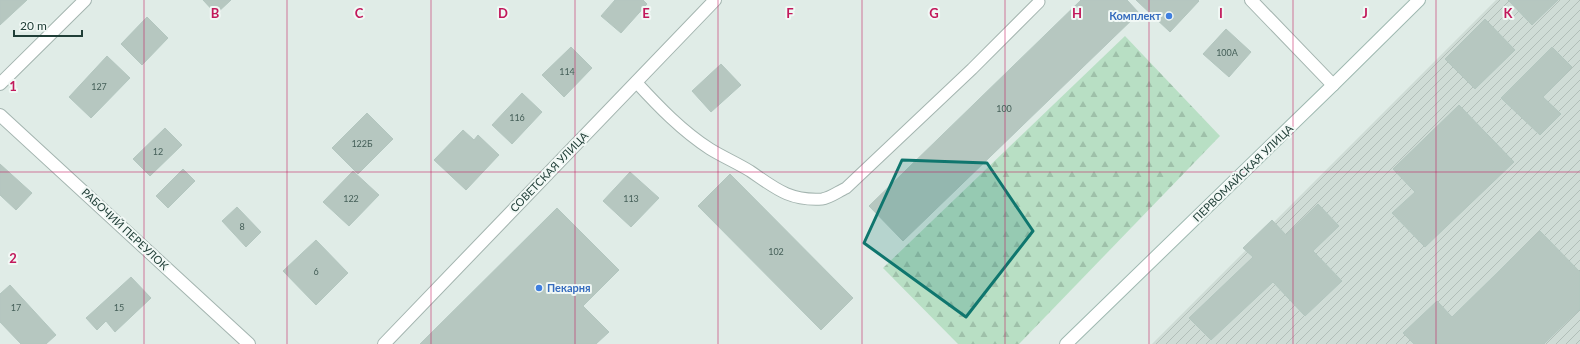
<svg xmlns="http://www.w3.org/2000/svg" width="1580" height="344" viewBox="0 0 1580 344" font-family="Lato,sans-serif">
<defs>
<pattern id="industrial-furrows" width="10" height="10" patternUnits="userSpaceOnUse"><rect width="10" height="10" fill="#cfdcd6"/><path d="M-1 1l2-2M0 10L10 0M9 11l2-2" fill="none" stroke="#b1beb8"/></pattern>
<pattern id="forest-firs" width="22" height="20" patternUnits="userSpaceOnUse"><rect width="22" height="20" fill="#b8dfc4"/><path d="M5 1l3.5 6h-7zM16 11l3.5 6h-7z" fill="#9ec0a9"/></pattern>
</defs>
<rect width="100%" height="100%" fill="#e0ece7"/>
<!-- industrial -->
<path fill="url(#industrial-furrows)" d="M 1496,0 L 1580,0 L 1580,344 L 1152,344 Z"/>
<!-- forest -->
<path fill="url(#forest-firs)" d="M 1125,36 L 1220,136 L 1019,344 L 958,344 L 883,268 Z"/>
<!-- building -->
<path fill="#b6c7c0" stroke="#b3c6bf" d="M 0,0 L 27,0 L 0,25 Z
M 203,0 L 231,0 L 216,14 Z
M 615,0 L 643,0 L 647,4 L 621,33 L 601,16 Z
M 1081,0 L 1127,0 L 1139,13 L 903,241 L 869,206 Z
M 1136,0 L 1198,0 L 1199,1 L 1170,32 Z
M 1508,0 L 1558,0 L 1532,25 Z
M 147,17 L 168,38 L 142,65 L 121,44 Z
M 1485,19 L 1515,50 L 1475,89 L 1445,59 Z
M 1226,29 L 1251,52 L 1229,77 L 1203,54 Z
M 571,47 L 592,68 L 564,97 L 542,75 Z
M 1552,47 L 1572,67 L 1543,97 L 1561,114 L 1540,135 L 1501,98 Z
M 107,56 L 130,78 L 91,118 L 69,97 Z
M 721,64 L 741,85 L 711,112 L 692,91 Z
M 522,93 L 542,112 L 512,144 L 492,125 Z
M 1459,105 L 1514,162 L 1425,247 L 1392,213 L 1415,192 L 1393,169 Z
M 367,113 L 393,139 L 358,174 L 332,148 Z
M 165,128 L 182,145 L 150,176 L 133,159 Z
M 463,130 L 474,140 L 478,135 L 499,155 L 466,190 L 434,160 Z
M 0,164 L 32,193 L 16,210 L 0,195 Z
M 183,169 L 195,181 L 168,208 L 156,196 Z
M 353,171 L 379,195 L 349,226 L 323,202 Z
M 630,172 L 659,198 L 631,227 L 603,201 Z
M 730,174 L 853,298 L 821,330 L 698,206 Z
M 1318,204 L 1339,226 L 1313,251 L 1342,281 L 1305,316 L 1273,282 L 1211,340 L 1189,318 L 1253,257 L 1243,248 L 1272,220 L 1286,235 Z
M 237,207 L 261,232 L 246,247 L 222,221 Z
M 557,208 L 619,270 L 583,306 L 609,332 L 596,344 L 420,344 Z
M 1540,231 L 1580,272 L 1580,309 L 1544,344 L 1414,344 L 1403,333 L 1437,301 L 1452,317 Z
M 316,240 L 348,273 L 316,305 L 283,271 Z
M 131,277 L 151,298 L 115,332 L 106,321 L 97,330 L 86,318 Z
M 10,285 L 56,335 L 46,344 L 21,344 L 0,322 L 0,294 Z"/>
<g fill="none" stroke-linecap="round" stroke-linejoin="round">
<defs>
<path id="lane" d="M 636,82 C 658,106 682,131 710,149 C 723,157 737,163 750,171 C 775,188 789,201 822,199 C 830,198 839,191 846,188 L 972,69 L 1039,2"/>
<path id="street" d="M 1251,0 L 1333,85
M 0,84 L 85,0
M 0,115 L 249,344
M 384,344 L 715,0"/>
<path id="secondary" d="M 1066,344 L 1333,85 L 1419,0"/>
</defs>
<!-- lane casing -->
<use href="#lane" stroke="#a3b4af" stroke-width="13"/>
<!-- street casing -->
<use href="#street" stroke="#a3b4af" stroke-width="14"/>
<!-- secondary casing -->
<use href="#secondary" stroke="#9eb8b0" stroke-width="14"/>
<!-- lane -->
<use href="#lane" stroke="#fff" stroke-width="11"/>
<!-- street -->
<use href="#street" stroke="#fff" stroke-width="12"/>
<!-- secondary -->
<use href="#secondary" stroke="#fff" stroke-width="12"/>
</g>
<!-- marked area -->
<path fill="#0f766e" fill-opacity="0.2" stroke="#0f766e" stroke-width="3" stroke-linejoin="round" d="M 902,160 L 987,163 L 1033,231 L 966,317 L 864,243 Z"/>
<!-- grid -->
<path fill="none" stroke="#c2185b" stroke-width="1" stroke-opacity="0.55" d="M 144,0 L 144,344M 287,0 L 287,344M 431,0 L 431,344M 575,0 L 575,344M 718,0 L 718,344M 862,0 L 862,344M 1005,0 L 1005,344M 1149,0 L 1149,344M 1293,0 L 1293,344M 1436,0 L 1436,344M 0,172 L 1580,172"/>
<!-- markers -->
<g fill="#3f7fe0" stroke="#f1f8f5" stroke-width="1.5">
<circle cx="1169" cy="16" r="4"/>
<circle cx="539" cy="288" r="4"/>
</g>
<g text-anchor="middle" stroke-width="4" stroke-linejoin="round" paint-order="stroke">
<!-- number labels -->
<g font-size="9" fill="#466059">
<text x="1227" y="56">100А</text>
<text x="567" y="75">114</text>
<text x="99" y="90">127</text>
<text x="1004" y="112">100</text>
<text x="517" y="121">116</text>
<text x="362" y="147">122Б</text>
<text x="158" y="155">12</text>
<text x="351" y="202">122</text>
<text x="631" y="202">113</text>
<text x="242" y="230">8</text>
<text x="776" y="255">102</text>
<text x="316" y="275">6</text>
<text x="16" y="311">17</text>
<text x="119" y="311">15</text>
</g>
<!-- shop labels -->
<g font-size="11" font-weight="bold" fill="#366cbe" stroke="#f1f8f5" text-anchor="end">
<text x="1161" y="20">Комплект</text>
<text x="547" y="292" text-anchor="start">Пекарня</text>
</g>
<!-- street labels -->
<g font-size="11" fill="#203e37" stroke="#f1f8f5">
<text transform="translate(549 172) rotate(-46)" y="4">СОВЕТСКАЯ УЛИЦА</text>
<text transform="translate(1243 173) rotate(-44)" y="4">ПЕРВОМАЙСКАЯ УЛИЦА</text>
<text transform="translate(125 229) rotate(43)" y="4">РАБОЧИЙ ПЕРЕУЛОК</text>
</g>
</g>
<g font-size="13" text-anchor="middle" font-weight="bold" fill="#c2185b" stroke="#f1f8f5" stroke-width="4" stroke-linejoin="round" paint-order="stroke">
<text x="215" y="18">B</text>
<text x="359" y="18">C</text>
<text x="503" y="18">D</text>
<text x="646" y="18">E</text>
<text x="790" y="18">F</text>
<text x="934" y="18">G</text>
<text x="1077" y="18">H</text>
<text x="1221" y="18">I</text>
<text x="1365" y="18">J</text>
<text x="1508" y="18">K</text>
<text x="13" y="91">1</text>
<text x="13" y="263">2</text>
</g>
<!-- scale -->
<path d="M14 30v6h68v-6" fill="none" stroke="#203e37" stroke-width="2"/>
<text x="20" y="30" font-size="12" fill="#203e37" stroke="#f1f8f5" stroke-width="3" paint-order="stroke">20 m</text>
</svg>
